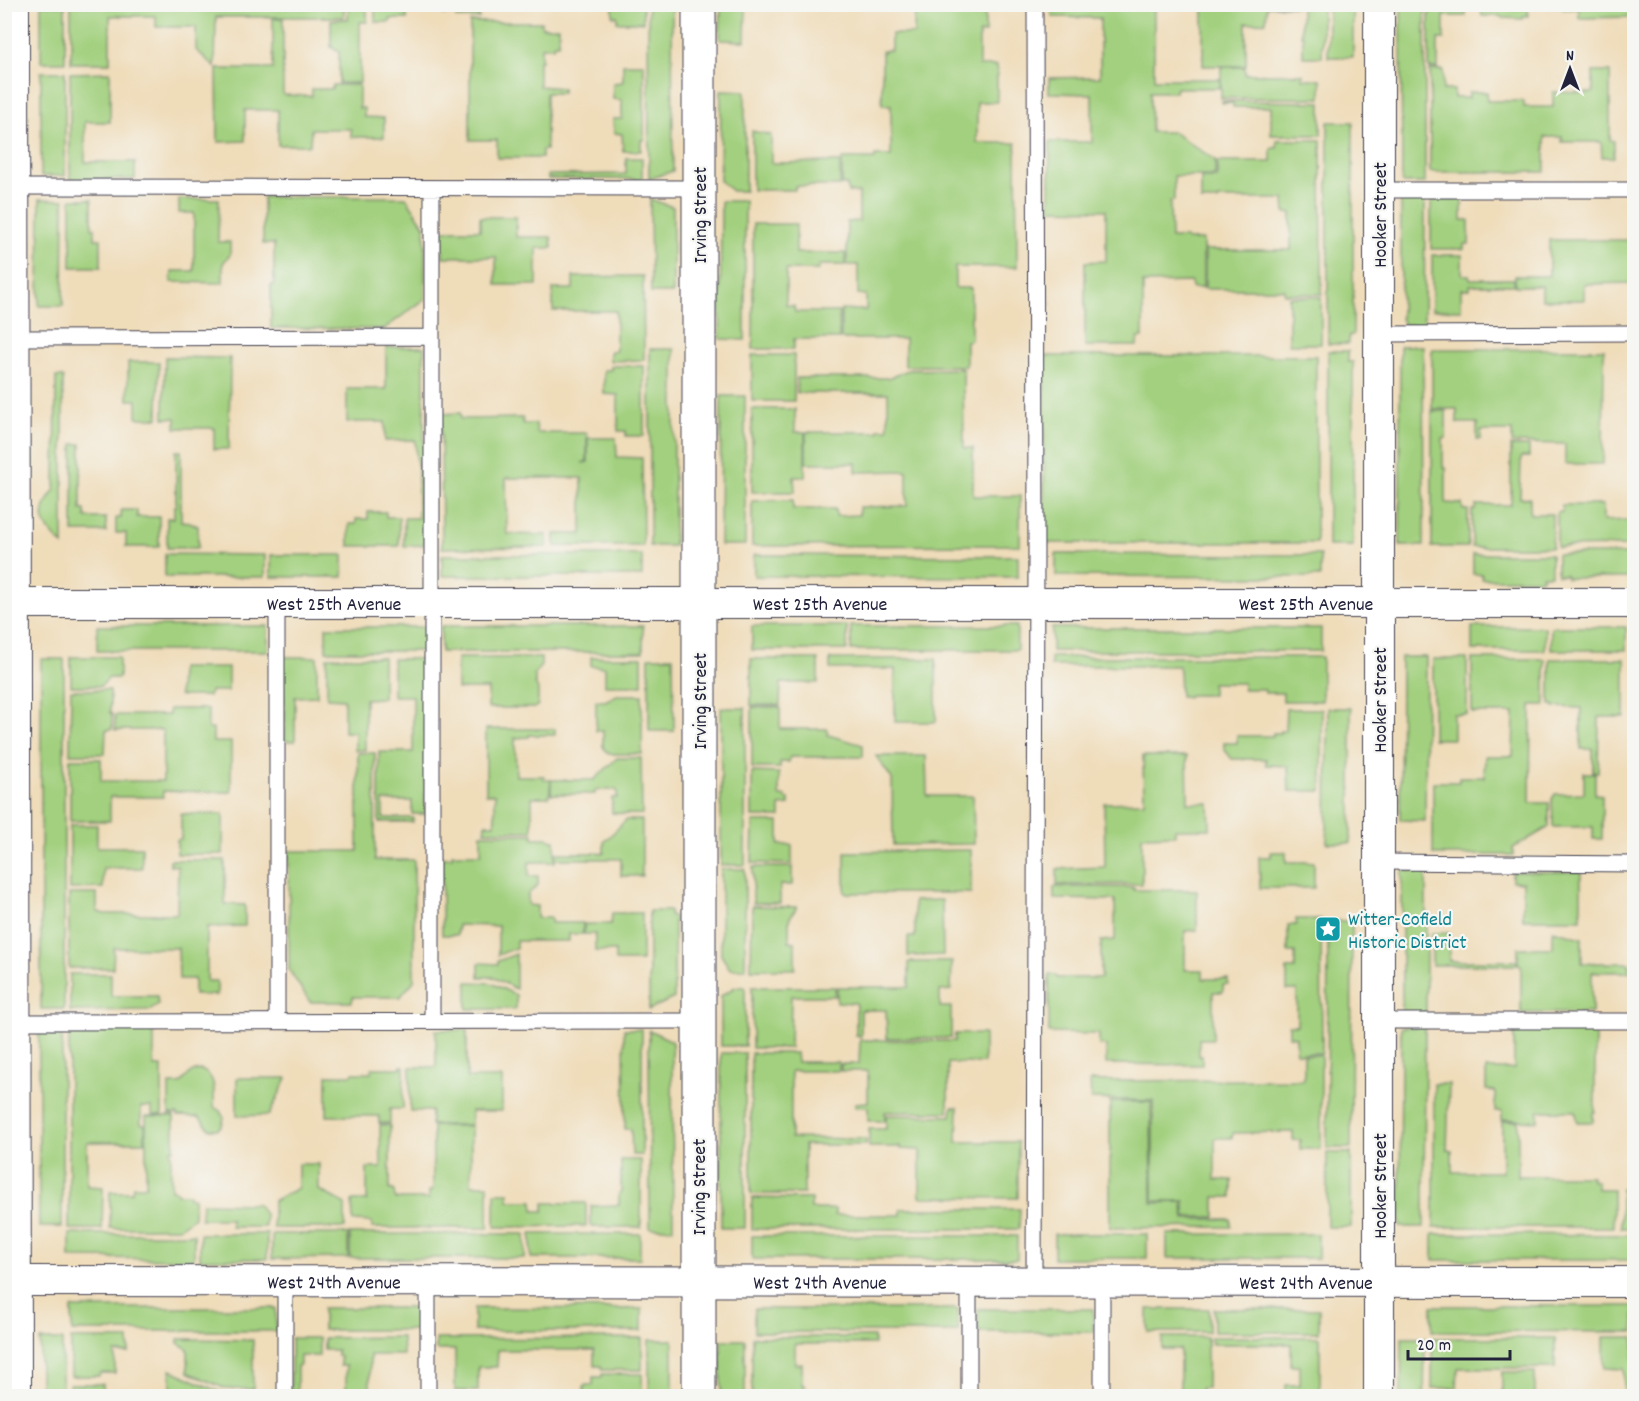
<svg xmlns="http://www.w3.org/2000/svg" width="1639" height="1401" viewBox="0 0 1639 1401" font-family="Dekko,sans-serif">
<rect width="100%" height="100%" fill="#f6f6f2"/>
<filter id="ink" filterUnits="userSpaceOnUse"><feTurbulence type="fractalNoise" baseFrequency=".0167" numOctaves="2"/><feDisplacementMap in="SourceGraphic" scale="12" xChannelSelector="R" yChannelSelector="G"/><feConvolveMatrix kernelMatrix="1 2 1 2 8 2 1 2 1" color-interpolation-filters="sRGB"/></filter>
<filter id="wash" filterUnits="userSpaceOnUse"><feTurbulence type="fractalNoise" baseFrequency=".008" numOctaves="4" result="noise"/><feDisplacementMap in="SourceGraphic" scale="24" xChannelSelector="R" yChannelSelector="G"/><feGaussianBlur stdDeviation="1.35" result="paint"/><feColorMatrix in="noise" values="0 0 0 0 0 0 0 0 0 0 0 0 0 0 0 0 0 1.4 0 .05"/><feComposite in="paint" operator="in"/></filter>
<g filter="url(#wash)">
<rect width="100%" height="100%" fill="#efdcb9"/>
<!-- green -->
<path fill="#a2d07e" stroke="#62795c" stroke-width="1.5" d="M 1154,4 L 1154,79 L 1220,79 L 1220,88 L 1176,88 L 1175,92 L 1150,92 L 1151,132 L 1173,132 L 1215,160 L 1215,176 L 1174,176 L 1174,201 L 1170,201 L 1171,238 L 1186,238 L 1187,240 L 1203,240 L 1203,288 L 1192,288 L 1191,282 L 1143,283 L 1143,338 L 1138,338 L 1137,346 L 1085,346 L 1085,262 L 1106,261 L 1106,210 L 1050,209 L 1050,142 L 1092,142 L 1092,94 L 1049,93 L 1049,78 L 1100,77 L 1100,18 L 1052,17 L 1052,5 Z
M 1195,4 L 1322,5 L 1322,57 L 1303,57 L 1303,35 L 1301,35 L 1301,6 L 1267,6 L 1266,22 L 1246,23 L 1246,66 L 1203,66 L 1203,6 L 1195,6 Z
M 41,5 L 65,5 L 65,62 L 41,62 Z
M 71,5 L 344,4 L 344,17 L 216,17 L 215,67 L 196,50 L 196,27 L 156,27 L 156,16 L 110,16 L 110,63 L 71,63 Z
M 348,5 L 367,5 L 367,22 L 360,22 L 360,83 L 339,83 L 339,52 L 331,47 L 331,20 L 348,19 Z
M 375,5 L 413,5 L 413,12 L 407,12 L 407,19 L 390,19 L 390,22 L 375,22 Z
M 443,5 L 479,5 L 479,18 L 456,18 L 456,14 L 443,14 Z
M 613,5 L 643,5 L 643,22 L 617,22 L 617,16 L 613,16 Z
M 648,5 L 672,5 L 673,171 L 649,179 Z
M 721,5 L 746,5 L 745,41 L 720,40 Z
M 915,5 L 985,5 L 985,33 L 979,33 L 979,66 L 997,66 L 997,102 L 977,102 L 977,143 L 1016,143 L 1017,267 L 955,267 L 955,288 L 971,288 L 971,340 L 966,341 L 966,366 L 905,366 L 905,339 L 841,339 L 841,310 L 866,310 L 866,295 L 858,294 L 858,265 L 847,265 L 847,222 L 859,221 L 859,193 L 848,192 L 847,185 L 842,185 L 842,159 L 875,159 L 875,156 L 891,156 L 891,105 L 882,105 L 882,51 L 891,50 L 891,34 L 914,34 Z
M 1328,5 L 1353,5 L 1353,57 L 1328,57 Z
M 1401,5 L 1425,5 L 1425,183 L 1402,183 Z
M 1429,5 L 1634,5 L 1634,17 L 1579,18 L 1579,9 L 1563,9 L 1562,6 L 1528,6 L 1528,16 L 1523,16 L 1523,19 L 1502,18 L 1501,16 L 1482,16 L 1481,9 L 1466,9 L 1466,16 L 1444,16 L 1444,39 L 1438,39 L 1438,68 L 1429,68 Z
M 273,18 L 283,18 L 283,95 L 312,96 L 312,89 L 332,89 L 333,85 L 359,85 L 359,108 L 364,108 L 364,117 L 384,118 L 384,137 L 351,137 L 351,129 L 311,129 L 310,145 L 278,145 L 278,110 L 245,110 L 245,141 L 218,142 L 217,69 L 273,69 Z
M 470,22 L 541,22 L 542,27 L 559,27 L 559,44 L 554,44 L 553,47 L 541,47 L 541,61 L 539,61 L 539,86 L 562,88 L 562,93 L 546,93 L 546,150 L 542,150 L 542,158 L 497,158 L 497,140 L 470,140 Z
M 623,64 L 644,64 L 644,140 L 641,140 L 641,151 L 623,151 L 622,134 L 614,133 L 613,119 L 622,119 L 622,100 L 613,99 L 613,83 L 623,82 Z
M 1221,67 L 1245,67 L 1245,74 L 1303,74 L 1303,79 L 1321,79 L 1321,98 L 1221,98 Z
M 1430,70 L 1443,70 L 1443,90 L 1454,90 L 1454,98 L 1469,98 L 1469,92 L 1487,92 L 1487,101 L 1524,101 L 1524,107 L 1553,107 L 1553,92 L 1593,93 L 1593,72 L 1610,72 L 1610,140 L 1614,141 L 1614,157 L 1602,157 L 1601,142 L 1562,142 L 1562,137 L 1545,137 L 1545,172 L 1430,172 Z
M 41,72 L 65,72 L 65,176 L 41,176 Z
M 110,72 L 110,122 L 85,122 L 85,162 L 135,162 L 135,179 L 70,179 L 70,73 Z
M 721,90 L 745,91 L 745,191 L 732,191 L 720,181 Z
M 1221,101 L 1321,102 L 1321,135 L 1271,135 L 1271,107 L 1233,107 L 1233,103 L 1221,103 Z
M 1328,122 L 1353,122 L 1353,335 L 1349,335 L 1349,344 L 1328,344 Z
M 752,131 L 771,135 L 771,163 L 840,162 L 840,186 L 795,186 L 795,190 L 752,190 Z
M 1277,140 L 1321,140 L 1322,294 L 1284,294 L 1284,289 L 1205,289 L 1205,250 L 1291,250 L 1291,213 L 1285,213 L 1284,199 L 1218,199 L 1218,201 L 1201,201 L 1201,178 L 1217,178 L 1217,162 L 1271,162 L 1271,148 L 1277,148 Z
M 626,158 L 642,158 L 642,179 L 548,179 L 548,175 L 626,174 Z
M 263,197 L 406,197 L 425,227 L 425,299 L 384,329 L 271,328 L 271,285 L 274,285 L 274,244 L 263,244 Z
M 40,199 L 64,200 L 63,306 L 39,306 Z
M 71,199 L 92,199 L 92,228 L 95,228 L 95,239 L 101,239 L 101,267 L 71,267 Z
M 179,199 L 219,199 L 218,242 L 230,242 L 230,255 L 223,263 L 223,283 L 171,282 L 172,271 L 194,271 L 194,213 L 179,213 Z
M 650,199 L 673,207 L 673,293 L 651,293 Z
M 1401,200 L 1425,200 L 1424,325 L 1404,325 L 1401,318 Z
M 1431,200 L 1462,200 L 1462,220 L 1469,220 L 1469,244 L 1464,244 L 1464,249 L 1431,249 Z
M 721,201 L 745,201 L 745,340 L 720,339 Z
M 480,217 L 516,217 L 516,237 L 551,237 L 552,248 L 537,248 L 537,285 L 496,285 L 496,257 L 443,257 L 443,230 L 480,230 Z
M 753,224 L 796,224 L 796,253 L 845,253 L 845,265 L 818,265 L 818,270 L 786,270 L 786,305 L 794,306 L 795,312 L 839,312 L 839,339 L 794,339 L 794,349 L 753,349 Z
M 1549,240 L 1634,240 L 1634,283 L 1584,284 L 1584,300 L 1542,300 L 1542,286 L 1515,286 L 1515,276 L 1549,276 Z
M 1432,255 L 1462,255 L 1462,275 L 1469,275 L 1470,279 L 1514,279 L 1514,285 L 1470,285 L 1470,289 L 1461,289 L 1461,310 L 1432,310 Z
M 643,276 L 644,360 L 610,361 L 610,351 L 616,351 L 616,311 L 553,311 L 553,289 L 573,289 L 573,277 Z
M 1289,297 L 1321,297 L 1321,344 L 1289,344 Z
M 1400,346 L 1423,346 L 1424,546 L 1400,546 Z
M 386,347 L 424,347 L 424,465 L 417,465 L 415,440 L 385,441 L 385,422 L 347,422 L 347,389 L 386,389 Z
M 650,349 L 674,349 L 674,546 L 650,546 Z
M 1432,349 L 1604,349 L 1603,464 L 1565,464 L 1565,444 L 1512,443 L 1512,431 L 1481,431 L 1481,440 L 1477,440 L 1477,423 L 1457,423 L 1457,409 L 1432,409 Z
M 1328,351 L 1348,351 L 1348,362 L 1353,362 L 1353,546 L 1328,546 Z
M 752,355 L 794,355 L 794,401 L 752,401 Z
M 1044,356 L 1316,356 L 1316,543 L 1044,543 Z
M 165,357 L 230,358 L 229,449 L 214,449 L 214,428 L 176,428 L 176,418 L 164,418 Z
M 128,362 L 159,362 L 158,418 L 137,418 L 137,400 L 128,400 Z
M 611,366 L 644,366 L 644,436 L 626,436 L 626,431 L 618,431 L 618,395 L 604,394 L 604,370 L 611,370 Z
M 963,369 L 964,448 L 973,448 L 973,496 L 1020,496 L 1020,545 L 752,546 L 752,501 L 793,500 L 793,509 L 835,509 L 836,516 L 859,515 L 859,507 L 907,506 L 907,471 L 856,472 L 856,463 L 806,463 L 806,432 L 878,432 L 878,429 L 888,429 L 888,393 L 797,393 L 797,378 L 889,378 L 908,370 Z
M 56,377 L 63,377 L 63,545 C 41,525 36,514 55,489 Z
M 721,396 L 745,396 L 745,545 L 720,545 Z
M 752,409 L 795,409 L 795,432 L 805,432 L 805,477 L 794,477 L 795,492 L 752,492 Z
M 1432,411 L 1446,411 L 1446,438 L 1443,439 L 1443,468 L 1446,468 L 1446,503 L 1462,504 L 1463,510 L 1468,510 L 1468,547 L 1432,547 Z
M 460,413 L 461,419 L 523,418 L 523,424 L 536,424 L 537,433 L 587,433 L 587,461 L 582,463 L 588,462 L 588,438 L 616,438 L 617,457 L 642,458 L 643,546 L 555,546 L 555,534 L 582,534 L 582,478 L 506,478 L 507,534 L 547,535 L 547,547 L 442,548 L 441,414 Z
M 73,444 L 81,444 L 81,510 L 85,510 L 86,518 L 106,518 L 106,532 L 73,532 Z
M 1511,446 L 1529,446 L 1529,457 L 1521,457 L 1520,498 L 1530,498 L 1530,514 L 1552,514 L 1552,547 L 1472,547 L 1472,510 L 1475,510 L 1476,505 L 1511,505 Z
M 176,451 L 181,451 L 181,521 L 190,522 L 198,526 L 198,548 L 167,548 L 167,518 L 174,518 L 174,507 L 176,507 Z
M 418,467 L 423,467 L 424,545 L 404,546 L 404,518 L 418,518 Z
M 1562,505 L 1603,505 L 1603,521 L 1630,520 L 1630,546 L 1557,547 L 1557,512 L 1562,512 Z
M 121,510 L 137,510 L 137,517 L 159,517 L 159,547 L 126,547 L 126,533 L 116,533 L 116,518 L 121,518 Z
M 368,512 L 386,512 L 386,517 L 399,517 L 399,546 L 349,546 L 349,524 L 356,524 L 356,519 L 368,519 Z
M 165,554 L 265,555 L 265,577 L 165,577 Z
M 1056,554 L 1320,555 L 1320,577 L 1056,576 Z
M 1473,554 L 1551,554 L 1551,575 L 1542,575 L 1542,579 L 1482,579 L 1482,574 L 1473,574 Z
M 1557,554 L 1634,554 L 1634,578 L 1566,578 L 1566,575 L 1557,575 Z
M 271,555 L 343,555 L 343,577 L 271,577 Z
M 442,555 L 642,555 L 642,576 L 442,576 Z
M 754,555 L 1018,556 L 1018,577 L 754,576 Z
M 97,626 L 268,626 L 268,651 L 97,651 Z
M 441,626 L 643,626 L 643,652 L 441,652 Z
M 752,626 L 847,626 L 847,650 L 752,650 Z
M 851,626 L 1017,626 L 1017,650 L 851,650 Z
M 326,627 L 426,627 L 426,651 L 326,651 Z
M 1472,627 L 1545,627 L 1545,650 L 1472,650 Z
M 1551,627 L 1626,627 L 1626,650 L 1551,650 Z
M 1052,628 L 1321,628 L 1321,651 L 1052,651 Z
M 71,657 L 119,657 L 119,678 L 109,678 L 101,686 L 71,686 Z
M 281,657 L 317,657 L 317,696 L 295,697 L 295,741 L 285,741 L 285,714 Z
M 327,657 L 383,657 L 383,698 L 365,699 L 365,750 L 355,750 L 355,732 L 344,732 L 344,699 L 327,698 Z
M 591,657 L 642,657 L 642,685 L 605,685 L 605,667 L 591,666 Z
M 649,657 L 673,657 L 674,731 L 649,731 Z
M 1051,657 L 1322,657 L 1322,701 L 1283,701 L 1283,693 L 1265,693 L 1264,689 L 1243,689 L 1243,683 L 1212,683 L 1212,695 L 1189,695 L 1188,697 L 1180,697 L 1179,666 L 1051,666 Z
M 1401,657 L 1426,657 L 1425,821 L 1400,820 Z
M 457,658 L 541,658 L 541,666 L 535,673 L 535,683 L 538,690 L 538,705 L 534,708 L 488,708 L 488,689 L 457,689 Z
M 41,659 L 64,659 L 64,1009 L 41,1009 Z
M 393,659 L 425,659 L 425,814 L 412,814 L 412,801 L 383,801 L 383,818 L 413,818 L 413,822 L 379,822 L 379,752 L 413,752 L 413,696 L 393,696 Z
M 751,659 L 818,659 L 818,683 L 781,683 L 780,705 L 751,705 Z
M 830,659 L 936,659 L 936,722 L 895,722 L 895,669 L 830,669 Z
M 1433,659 L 1467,659 L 1467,714 L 1453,714 L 1453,739 L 1433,739 Z
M 1472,659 L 1545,659 L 1545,705 L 1531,705 L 1530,803 L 1549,803 L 1549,827 L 1513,848 L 1513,855 L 1433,855 L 1433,782 L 1459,782 L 1459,777 L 1484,777 L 1485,756 L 1513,756 L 1514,713 L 1472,713 Z
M 1550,659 L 1625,659 L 1625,717 L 1599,717 L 1598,772 L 1593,772 L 1593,749 L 1581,749 L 1581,708 L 1554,707 L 1554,705 L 1550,705 Z
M 180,668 L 228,668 L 228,691 L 210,691 L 209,696 L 179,696 Z
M 71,690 L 110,690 L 110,713 L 112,714 L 112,729 L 106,730 L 105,754 L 70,754 Z
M 617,695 L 642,695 L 642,754 L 609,754 L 603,747 L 603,731 L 596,731 L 596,701 L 605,701 Z
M 752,707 L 780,707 L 780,729 L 827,729 L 828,735 L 863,745 L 863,757 L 790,757 L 789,762 L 780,762 L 780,768 L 752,768 Z
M 721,708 L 745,708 L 745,865 L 721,865 Z
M 1328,708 L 1351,708 L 1351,843 L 1327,843 Z
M 169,709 L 208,709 L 208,729 L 213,729 L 213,742 L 231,742 L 231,792 L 163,791 L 163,797 L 110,797 L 110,821 L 70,821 L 70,759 L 101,759 L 101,781 L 163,781 L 163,730 L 115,730 L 115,715 L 169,715 Z
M 1286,709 L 1322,709 L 1322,791 L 1289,791 L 1288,766 L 1266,765 L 1266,759 L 1232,759 L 1224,749 L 1224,743 L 1237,743 L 1237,736 L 1273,736 L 1273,733 L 1280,733 L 1280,731 L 1285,731 Z
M 486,729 L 555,729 L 555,735 L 529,735 L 529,737 L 515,738 L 516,776 L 544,776 L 544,780 L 594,780 L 617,758 L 641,758 L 642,814 C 631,815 622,813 612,813 L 612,798 L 617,798 L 617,790 L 595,790 L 595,794 L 551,794 L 551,780 L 549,797 L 532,797 L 532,831 L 485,831 L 485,824 L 495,824 L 495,794 L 486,794 Z
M 358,753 L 375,753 L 375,860 L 414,860 L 414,981 L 400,997 L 353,997 L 352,1002 L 310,1002 L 289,970 L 289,851 L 358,851 Z
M 876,756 L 926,756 L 927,796 L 973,796 L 974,844 L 893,845 L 892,779 Z
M 1143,756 L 1187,756 L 1188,803 L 1209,803 L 1210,829 L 1175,829 L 1175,835 L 1142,836 L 1142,884 L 1057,885 L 1057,869 L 1105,867 L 1104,803 L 1144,802 Z
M 752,772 L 779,773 L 779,796 L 785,796 L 786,799 L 789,799 L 789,805 L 780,806 L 780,817 L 752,817 Z
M 1584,773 L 1595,773 L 1595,794 L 1602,795 L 1602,839 L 1593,839 L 1593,827 L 1553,827 L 1552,799 L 1555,794 L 1584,793 Z
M 181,814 L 223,814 L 223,854 L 177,854 L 177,840 L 181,839 Z
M 626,820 L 642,820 L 642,876 L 621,876 L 621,859 L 556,859 L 556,853 L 604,853 L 604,842 Z
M 753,822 L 779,822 L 779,845 L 792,845 L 792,864 L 752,863 Z
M 70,825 L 97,825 L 97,847 L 142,847 L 142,868 L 103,868 L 103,888 L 70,889 Z
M 481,834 L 533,834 L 533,838 L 548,838 L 549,840 L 555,840 L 555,862 L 529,862 L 529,876 L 538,876 L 538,885 L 528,894 L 528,905 L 537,906 L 537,918 L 551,918 L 551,923 L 583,923 L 583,934 L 569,934 L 569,941 L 516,941 L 516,948 L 498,955 L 498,926 L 458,925 L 457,935 L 442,935 L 442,857 L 452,857 L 452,854 L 481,854 Z
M 971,850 L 971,893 L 845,893 L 845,852 Z
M 1271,852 L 1286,852 L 1286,862 L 1314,862 L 1314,888 L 1260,888 L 1259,857 L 1271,857 Z
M 170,860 L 225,860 L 225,904 L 245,905 L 245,926 L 207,927 L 207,981 L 217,981 L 217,995 L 194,995 L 194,979 L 179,979 L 178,948 L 114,948 L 113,968 L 69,968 L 69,894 L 97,894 L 97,911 L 103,914 L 177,914 L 178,866 L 170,865 Z
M 753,867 L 792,867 L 792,885 L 780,885 L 780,903 L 753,903 Z
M 721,869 L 745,869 L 745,969 L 730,969 L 721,955 Z
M 1402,871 L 1426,871 L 1426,1012 L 1402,1012 Z
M 1512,872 L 1581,872 L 1581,919 L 1523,919 L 1523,882 L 1512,881 Z
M 1054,887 L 1133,887 L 1134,890 L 1197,890 L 1197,930 L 1185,931 L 1185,970 L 1203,970 L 1203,979 L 1228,979 L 1228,984 L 1223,985 L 1223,992 L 1213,992 L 1213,1039 L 1199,1039 L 1199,1056 L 1202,1056 L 1202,1065 L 1106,1064 L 1106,1046 L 1099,1045 L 1099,1034 L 1049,1033 L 1049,975 L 1056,975 L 1057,978 L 1101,978 L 1101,941 L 1115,940 L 1115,900 L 1054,899 Z
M 942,900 L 943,955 L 908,956 L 908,937 L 915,937 L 914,901 Z
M 752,906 L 797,907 L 789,919 L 789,941 L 795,942 L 795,969 L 751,969 Z
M 649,911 L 670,911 L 670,916 L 674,916 L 674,998 L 649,1010 Z
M 612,913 L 642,913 L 642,961 L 615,961 L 615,951 L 595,951 L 595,934 L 584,934 L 584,924 L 611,924 Z
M 1296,919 L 1321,919 L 1322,1053 L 1296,1053 L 1296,1037 L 1289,1036 L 1289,1025 L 1297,1025 L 1297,990 L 1287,990 L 1287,969 L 1295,969 L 1295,952 L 1288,952 L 1288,925 L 1296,925 Z
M 1328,921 L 1352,921 L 1351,1148 L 1327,1148 Z
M 1553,930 L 1582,938 L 1582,963 L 1629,963 L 1629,972 L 1592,972 L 1592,1013 L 1521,1013 L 1521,965 L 1518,964 L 1518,948 L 1553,948 Z
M 1432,933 L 1449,933 L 1449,961 L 1517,961 L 1517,965 L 1432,965 Z
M 516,954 L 516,989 L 493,977 L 479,977 L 479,963 L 498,964 L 498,961 Z
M 909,962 L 952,962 L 951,990 L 940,991 L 940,1007 L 951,1007 L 951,1038 L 887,1038 L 886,1010 L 861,1010 L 861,1036 L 856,1036 L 856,1003 L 837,1002 L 837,987 L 909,987 Z
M 70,974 L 111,974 L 111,996 L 157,996 L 158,1004 L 151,1010 L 70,1011 Z
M 467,982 L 491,983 L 516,995 L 516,1009 L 467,1009 Z
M 735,987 L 745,987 L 745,1046 L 721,1046 L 721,996 Z
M 752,987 L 835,987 L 835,996 L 791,996 L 790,1048 L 752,1048 Z
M 1401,1027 L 1425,1027 L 1424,1227 L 1400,1227 Z
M 69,1028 L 154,1028 L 154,1067 L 162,1067 L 162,1115 L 152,1115 L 152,1107 L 141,1107 L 141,1124 L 145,1125 L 145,1142 L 87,1142 L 87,1186 L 103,1187 L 102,1229 L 69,1229 Z
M 39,1029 L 62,1029 L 62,1227 L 39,1227 Z
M 624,1029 L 642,1029 L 642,1155 L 632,1155 L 631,1129 L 625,1129 Z
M 436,1030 L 467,1030 L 467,1078 L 502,1078 L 502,1111 L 471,1111 L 471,1125 L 431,1125 L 431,1111 L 410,1111 L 410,1067 L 436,1067 Z
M 649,1030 L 672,1041 L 673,1228 L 650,1228 Z
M 1514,1030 L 1595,1030 L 1595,1112 L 1593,1113 L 1593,1122 L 1577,1122 L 1576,1111 L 1538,1111 L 1538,1121 L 1502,1119 L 1502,1111 L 1495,1111 L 1495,1091 L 1486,1090 L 1486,1069 L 1514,1069 Z
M 955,1034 L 984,1034 L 984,1063 L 948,1063 L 948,1112 L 885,1112 L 885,1121 L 868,1121 L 868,1107 L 855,1107 L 855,1103 L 868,1102 L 868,1071 L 841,1071 L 841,1064 L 859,1064 L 860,1040 L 955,1041 Z
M 721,1053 L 745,1053 L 745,1228 L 721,1228 Z
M 751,1053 L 796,1053 L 797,1062 L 839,1062 L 839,1071 L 791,1071 L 791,1138 L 866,1139 L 866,1145 L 804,1145 L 804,1194 L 751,1194 Z
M 1304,1055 L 1321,1055 L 1321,1149 L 1300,1149 L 1300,1140 L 1293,1140 L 1293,1132 L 1233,1133 L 1232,1138 L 1215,1138 L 1215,1180 L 1232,1180 L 1232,1197 L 1215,1197 L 1215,1217 L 1185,1217 L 1185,1201 L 1153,1201 L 1153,1101 L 1091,1099 L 1090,1081 L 1304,1080 Z
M 401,1066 L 404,1066 L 403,1109 L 390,1109 L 390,1123 L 379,1123 L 379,1116 L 327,1116 L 327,1075 L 352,1075 L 353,1073 L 371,1073 L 372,1068 L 401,1068 Z
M 201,1070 C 217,1076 214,1092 214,1107 L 220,1111 L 224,1118 L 222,1125 L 218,1129 L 210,1129 L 199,1117 L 178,1116 L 178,1114 L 169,1114 L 169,1084 L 180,1084 C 187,1077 191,1070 201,1070 Z
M 287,1078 L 269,1115 L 237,1116 L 237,1078 Z
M 1434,1084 L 1449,1084 L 1447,1150 L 1452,1151 L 1452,1172 L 1502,1172 L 1502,1121 L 1518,1121 L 1518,1176 L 1592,1176 L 1592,1181 L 1597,1181 L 1597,1189 L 1613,1189 L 1613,1227 L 1434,1227 Z
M 1110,1102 L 1151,1102 L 1152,1203 L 1183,1202 L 1184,1219 L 1231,1219 L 1231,1227 L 1110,1228 Z
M 952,1107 L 958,1107 L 957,1142 L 1018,1142 L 1018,1198 L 920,1197 L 920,1150 L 900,1149 L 900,1147 L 869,1147 L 869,1129 L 886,1129 L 886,1115 L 951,1116 Z
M 146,1116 L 174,1116 L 174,1149 L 171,1149 L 171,1190 L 177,1191 L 177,1194 L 189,1194 L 189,1198 L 194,1198 L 194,1217 L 179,1228 L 110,1228 L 110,1192 L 132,1192 L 133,1186 L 146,1186 Z
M 380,1125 L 390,1125 L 390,1190 L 394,1190 L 395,1199 L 429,1199 L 429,1191 L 433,1190 L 433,1126 L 471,1126 L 471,1185 L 488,1185 L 488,1228 L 372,1228 L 372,1222 L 353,1221 L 352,1201 L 367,1201 L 367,1168 L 381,1168 Z
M 1327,1153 L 1351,1153 L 1351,1227 L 1327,1227 Z
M 621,1160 L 641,1160 L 641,1227 L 591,1227 L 591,1206 L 619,1205 L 619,1193 L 621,1192 Z
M 298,1164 L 319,1164 L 319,1190 L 345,1204 L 345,1228 L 273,1228 L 273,1201 L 298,1188 Z
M 1634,1187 L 1634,1228 L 1621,1228 L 1621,1188 Z
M 495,1193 L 509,1193 L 509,1201 L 533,1201 L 534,1211 L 544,1211 L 544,1203 L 586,1203 L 586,1226 L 495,1227 Z
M 752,1198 L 811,1199 L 811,1209 L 835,1209 L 835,1215 L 901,1215 L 901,1209 L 1020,1209 L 1019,1229 L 752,1229 Z
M 202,1203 L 257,1204 L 265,1214 L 265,1227 L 231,1227 L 231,1219 L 201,1219 Z
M 70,1234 L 194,1234 L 194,1259 L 70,1258 Z
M 200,1234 L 267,1234 L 267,1259 L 200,1259 Z
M 272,1234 L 348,1234 L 348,1258 L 272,1259 Z
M 350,1234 L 525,1234 L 525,1258 L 350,1258 Z
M 531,1234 L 640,1234 L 640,1258 L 531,1258 Z
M 1054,1234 L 1147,1234 L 1147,1258 L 1054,1258 Z
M 1167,1234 L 1318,1234 L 1318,1258 L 1167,1258 Z
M 1433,1234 L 1634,1235 L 1634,1260 L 1433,1260 Z
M 752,1236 L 1017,1236 L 1017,1259 L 752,1259 Z
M 1432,1306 L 1634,1306 L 1634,1332 L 1432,1331 Z
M 72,1308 L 276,1308 L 276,1331 L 72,1331 Z
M 323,1308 L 414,1308 L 419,1312 L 419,1330 L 323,1330 Z
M 474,1308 L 642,1309 L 642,1331 L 474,1331 Z
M 754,1309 L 958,1309 L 958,1332 L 754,1332 Z
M 978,1309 L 1093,1309 L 1093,1332 L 978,1332 Z
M 1148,1309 L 1209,1309 L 1209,1332 L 1148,1332 Z
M 1214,1309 L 1319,1309 L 1319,1332 L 1214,1332 Z
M 402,1337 L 403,1355 L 370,1355 L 370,1396 L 346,1396 L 346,1366 L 340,1366 L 340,1356 L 337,1355 L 337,1350 L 324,1350 L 324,1338 Z
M 752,1337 L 874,1337 L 874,1344 L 795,1344 L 795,1364 L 802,1364 L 802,1385 L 805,1385 L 805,1396 L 752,1396 Z
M 1162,1337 L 1207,1337 L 1207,1388 L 1201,1388 L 1201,1396 L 1180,1396 L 1180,1349 L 1162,1349 Z
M 1211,1337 L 1320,1337 L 1320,1396 L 1286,1396 L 1286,1385 L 1300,1385 L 1300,1366 L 1291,1366 L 1291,1344 L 1211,1344 Z
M 1604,1337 L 1634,1337 L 1634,1396 L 1624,1396 L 1624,1369 L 1604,1368 Z
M 291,1338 L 319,1338 L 319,1356 L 300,1356 L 300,1365 L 297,1366 L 297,1396 L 291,1396 Z
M 642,1338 L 642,1370 L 602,1370 L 601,1366 L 594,1366 L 594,1350 L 498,1350 L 497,1367 L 478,1367 L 478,1391 L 455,1391 L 455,1350 L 436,1350 L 436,1339 Z
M 1402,1338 L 1425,1338 L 1424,1396 L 1401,1396 Z
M 1432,1338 L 1555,1338 L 1555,1368 L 1458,1368 L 1457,1388 L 1432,1388 Z
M 71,1339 L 129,1339 L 129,1353 L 115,1353 L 115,1373 L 100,1373 L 99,1376 L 71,1376 Z
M 178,1339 L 253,1340 L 253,1389 L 226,1389 L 188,1372 L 188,1349 L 178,1343 Z
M 40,1340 L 62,1340 L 62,1396 L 40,1396 Z
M 649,1340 L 673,1340 L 673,1396 L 649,1396 Z
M 721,1340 L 745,1340 L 745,1396 L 721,1396 Z
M 171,1370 L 227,1395 L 227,1396 L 171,1396 Z
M 1502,1372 L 1535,1372 L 1535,1396 L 1502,1396 Z
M 602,1374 L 642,1374 L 642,1396 L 584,1396 L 584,1385 L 593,1385 L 593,1377 L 602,1377 Z
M 70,1384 L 103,1384 L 103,1396 L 70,1396 Z"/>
</g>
<g filter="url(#ink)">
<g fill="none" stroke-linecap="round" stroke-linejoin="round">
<defs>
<path id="service" d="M 10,187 L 699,188
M 432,188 L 432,1021
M 1379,190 L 1634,190
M 1379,334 L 1634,333
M 10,338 L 432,337
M 1379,862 L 1634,864
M 277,1021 L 277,603
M 1379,1021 L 1634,1021
M 12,1022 L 699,1021
M 285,1281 L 285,1396
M 969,1281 L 969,1396
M 1034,1281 L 1036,550 L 1035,4
M 1102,1281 L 1102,1396
M 428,1396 L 428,1281"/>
<g id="minor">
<path d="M 14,4 L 16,1396"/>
<path d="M 1379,4 L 1379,1396"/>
<path id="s1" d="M 4,603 L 1634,603"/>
<path id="s2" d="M 4,1281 L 1634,1282"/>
</g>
<path id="tertiary" d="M 699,4 L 699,1396"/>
</defs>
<!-- service casing -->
<use href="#service" stroke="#413e4e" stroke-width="17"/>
<!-- minor casing -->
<use href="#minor" stroke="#413e4e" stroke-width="32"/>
<!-- tertiary casing -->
<use href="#tertiary" stroke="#413e4e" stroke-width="35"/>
<!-- service -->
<use href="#service" stroke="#fff" stroke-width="15"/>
<!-- minor -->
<use href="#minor" stroke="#fff" stroke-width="30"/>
<!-- tertiary -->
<use href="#tertiary" stroke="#fff" stroke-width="33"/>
</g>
</g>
<!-- icons -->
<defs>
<symbol id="sight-square" viewBox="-11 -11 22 22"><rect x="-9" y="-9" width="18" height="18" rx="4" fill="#0f9aa8" stroke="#f6f6f2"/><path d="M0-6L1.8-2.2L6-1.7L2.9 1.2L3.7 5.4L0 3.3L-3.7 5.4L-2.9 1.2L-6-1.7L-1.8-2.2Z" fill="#fff"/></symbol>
</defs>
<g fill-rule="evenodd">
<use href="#sight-square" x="1313" y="914" width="30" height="30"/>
</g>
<g text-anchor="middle" stroke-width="4.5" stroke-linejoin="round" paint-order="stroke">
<!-- street labels -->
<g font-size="20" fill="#22223b" stroke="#f6f6f2">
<text transform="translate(699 215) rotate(-90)" y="7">Irving Street</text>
<text transform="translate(1379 215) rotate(-90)" y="7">Hooker Street</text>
<text dy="7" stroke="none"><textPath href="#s1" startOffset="330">West 25th Avenue</textPath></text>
<text dy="7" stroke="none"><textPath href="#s1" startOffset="816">West 25th Avenue</textPath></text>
<text dy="7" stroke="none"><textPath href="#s1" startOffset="1302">West 25th Avenue</textPath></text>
<text transform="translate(1379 700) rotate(-90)" y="7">Hooker Street</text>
<text transform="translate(699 701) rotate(-90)" y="7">Irving Street</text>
<text transform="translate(1379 1186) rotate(-90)" y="7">Hooker Street</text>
<text transform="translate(698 1187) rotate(-90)" y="7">Irving Street</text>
<text dy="7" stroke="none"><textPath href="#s2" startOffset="330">West 24th Avenue</textPath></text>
<text dy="7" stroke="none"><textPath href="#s2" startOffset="816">West 24th Avenue</textPath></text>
<text dy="7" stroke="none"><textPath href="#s2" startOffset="1302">West 24th Avenue</textPath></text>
</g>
<!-- culture labels -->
<g font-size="20" fill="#0d838f" stroke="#f6f6f2" text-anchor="start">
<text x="1348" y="925">Witter-Cofield<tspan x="1348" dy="23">Historic District</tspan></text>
</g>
</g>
<!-- margin -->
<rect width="1639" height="1401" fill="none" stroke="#f6f6f2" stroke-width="24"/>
<!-- north arrow -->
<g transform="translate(1570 69)" stroke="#f6f6f2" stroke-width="4.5" paint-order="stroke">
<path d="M0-4.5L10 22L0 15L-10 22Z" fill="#22223b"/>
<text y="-9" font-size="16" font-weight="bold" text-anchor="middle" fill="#22223b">N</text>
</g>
<!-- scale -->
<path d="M1408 1350v9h102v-9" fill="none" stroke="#22223b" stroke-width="3"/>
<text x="1417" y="1350" font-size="18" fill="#22223b" stroke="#f6f6f2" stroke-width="4.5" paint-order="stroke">20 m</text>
</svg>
